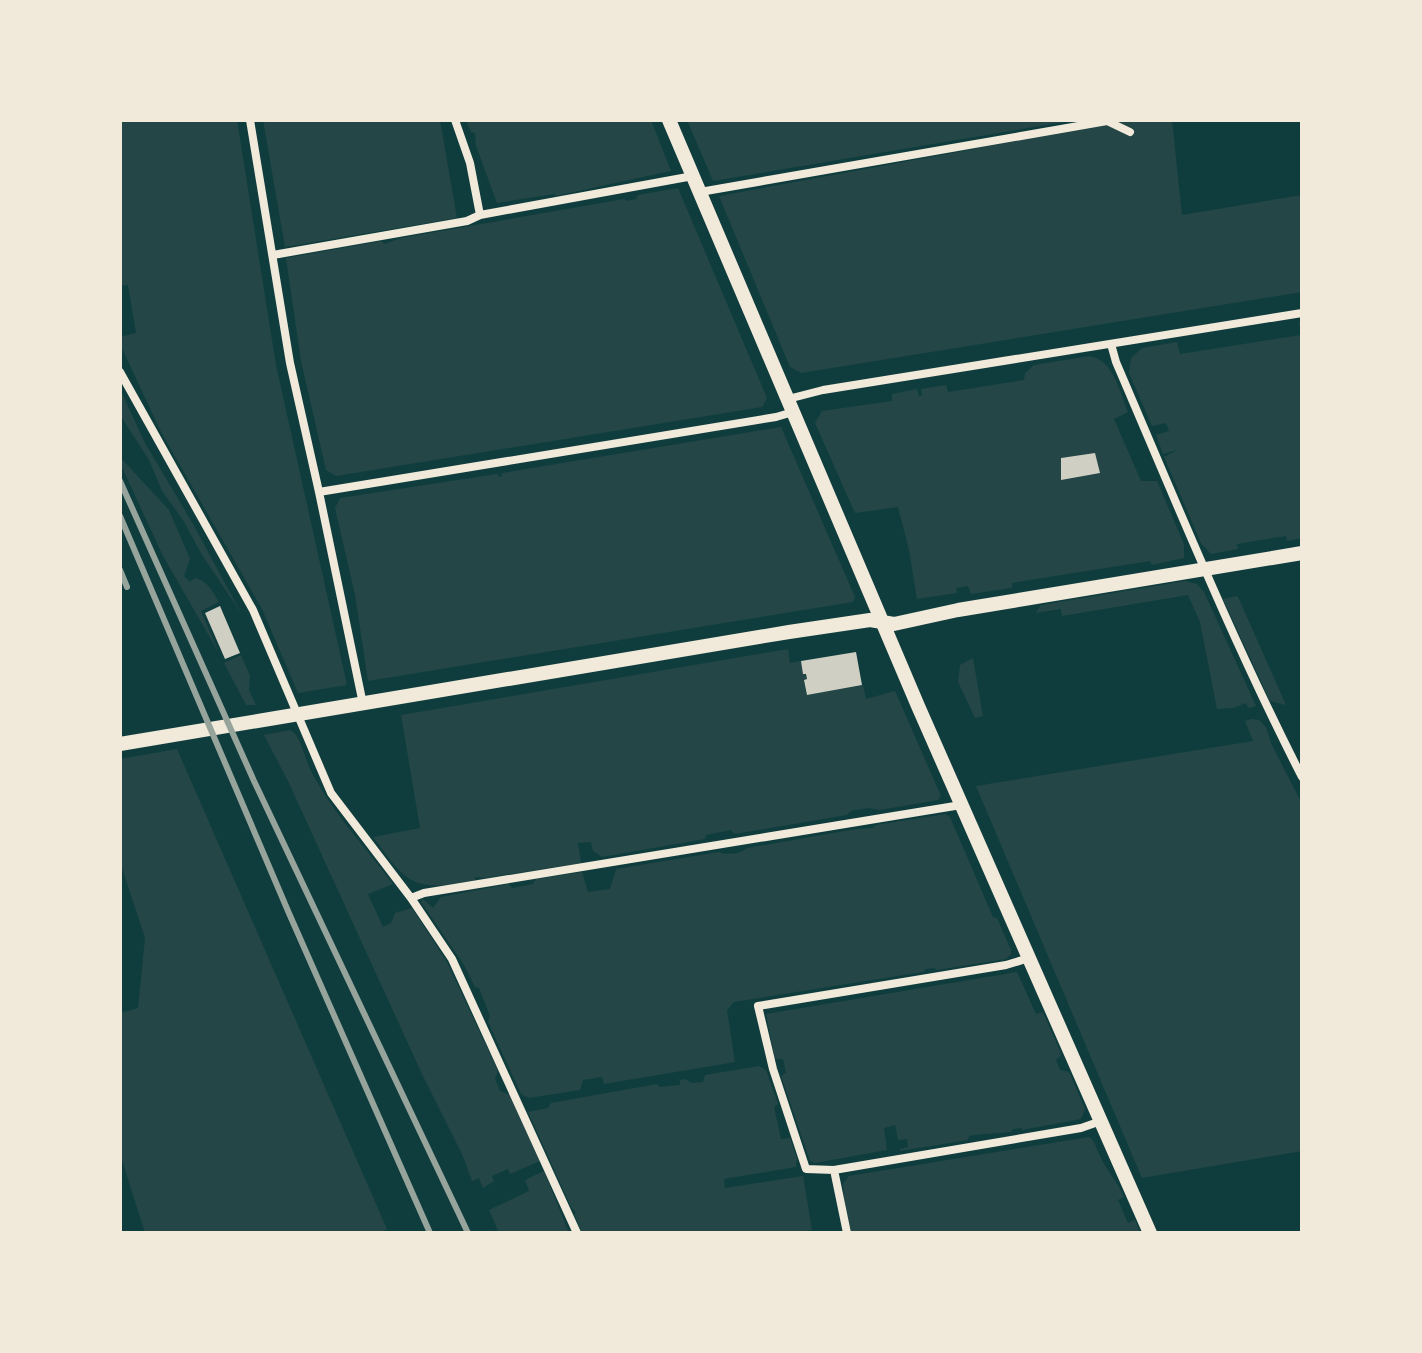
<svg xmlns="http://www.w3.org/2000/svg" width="1422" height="1353" viewBox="0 0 1422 1353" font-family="'Open Sans',sans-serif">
<rect width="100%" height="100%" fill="#0f3d3e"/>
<!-- green -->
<path fill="#244646" d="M 120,120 L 237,120 L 276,365 L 347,685 L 298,693 L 262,609 L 161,432 L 120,344 L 120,337 L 136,333 L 128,285 L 120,286 Z
M 263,120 L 440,120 L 457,218 L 285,247 Z
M 466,120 L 651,120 L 671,171 L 555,196 L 554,194 L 497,203 L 476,146 L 475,133 L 471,132 Z
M 687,120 L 1076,120 L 713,181 Z
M 1102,120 L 1172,120 L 1182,215 L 1302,195 L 1302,292 L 801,373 L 790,367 L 719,196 L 974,149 Z
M 678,188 L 767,398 L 762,407 L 336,476 L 326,470 L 301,361 L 286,258 L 382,241 L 384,244 L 401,238 L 624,199 L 627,201 L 636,199 L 638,195 Z
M 1302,321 L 1302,538 L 1287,541 L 1286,536 L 1237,544 L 1238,549 L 1211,554 L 1201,543 L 1164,457 L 1177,450 L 1163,454 L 1156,435 L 1169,431 L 1166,423 L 1152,426 L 1129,373 L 1131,358 L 1142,348 L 1177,342 L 1180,354 L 1301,335 L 1299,322 Z
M 1089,356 C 1113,359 1120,392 1128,412 L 1114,419 L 1141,481 L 1157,481 L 1184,544 L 1184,558 L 1152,565 L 1150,561 L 1012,583 L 1012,588 L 971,594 L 968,586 L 956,588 L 957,593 L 917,599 L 909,550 L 898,507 L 855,513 L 815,423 L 822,411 L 892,401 L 892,394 L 917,389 L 919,396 L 922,395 L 921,389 L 946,385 L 948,392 L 1024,380 L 1025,373 L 1034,365 Z
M 120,389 L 145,443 L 193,524 L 241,613 L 202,555 L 183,520 L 162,491 L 149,460 L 120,415 Z
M 781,427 L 855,597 L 853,602 L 368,681 L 355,595 L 335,508 L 340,498 L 497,474 L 499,477 L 502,476 L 502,473 Z
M 120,457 L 169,510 L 190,559 L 184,576 L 190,582 L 195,578 C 208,581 212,591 219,602 L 201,611 L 220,655 L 163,556 L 120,463 Z
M 1185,581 L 1197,584 L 1204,592 L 1256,706 L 1248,708 L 1246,703 L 1233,708 L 1217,709 L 1200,622 L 1188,595 L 1062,616 L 1061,609 L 1036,613 L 1041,605 Z
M 1237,596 L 1238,597 L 1286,705 L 1270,701 L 1223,599 Z
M 788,649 L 790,663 L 801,661 L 807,679 L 804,680 L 807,695 L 863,685 L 866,699 L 895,691 L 941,796 L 938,800 L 880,810 L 868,808 L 851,811 L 847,815 L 735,834 L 731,830 L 706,835 L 705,839 L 602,857 L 593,851 L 591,842 L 578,843 L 581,863 L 485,878 L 475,877 L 475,881 C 414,891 409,887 373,837 L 420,828 L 401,715 Z
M 241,655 L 250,676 L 249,690 L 256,705 L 246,705 L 224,663 Z
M 973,658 L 983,716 L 975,718 L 958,682 L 960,665 Z
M 1252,719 L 1259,720 L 1266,727 L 1271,743 L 1302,804 L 1302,1151 L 1142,1178 L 976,786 L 1253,741 L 1245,721 Z
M 290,730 C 302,736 305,761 312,773 C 333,813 366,848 393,884 L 368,894 L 383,927 L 391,923 L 395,913 L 412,908 L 447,962 L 498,1071 L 495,1079 L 500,1091 L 510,1095 L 540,1161 L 510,1174 L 508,1169 L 492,1176 L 494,1181 L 483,1188 L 479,1178 L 472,1181 L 462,1154 L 421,1072 L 288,781 L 264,735 Z
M 177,749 L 387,1229 L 380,1233 L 145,1233 L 120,1154 L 120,1013 L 138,1008 L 145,938 L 120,862 L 120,759 Z
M 945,814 L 950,817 L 993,917 L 997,918 L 1011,950 L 1011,954 L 1006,959 L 937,970 L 934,968 L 926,969 L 923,972 L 734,1002 L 727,1010 L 735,1062 L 604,1084 L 602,1077 L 583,1080 L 580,1090 L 529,1098 L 521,1094 L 488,1022 L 490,1016 L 479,988 L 475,987 L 464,965 L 421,902 L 423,899 L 433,908 L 441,897 L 509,884 L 512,888 L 533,884 L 536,879 L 582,872 L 588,892 L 610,889 L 616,869 L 719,852 C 726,856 742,853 747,848 L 856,829 L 873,828 L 876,825 Z
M 1017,972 L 1036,1014 L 1043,1012 L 1060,1051 L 1061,1055 L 1056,1060 L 1060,1070 L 1069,1072 L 1085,1109 L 1081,1119 L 1022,1130 L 1021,1128 L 1013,1129 L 1011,1132 C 996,1134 983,1133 969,1136 L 968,1140 L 900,1151 L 900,1149 L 908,1147 L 907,1139 L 898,1140 L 895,1125 L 884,1128 L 887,1150 L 815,1163 L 810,1161 L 781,1076 L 786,1073 L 783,1059 L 775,1059 L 766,1014 Z
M 759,1066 L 766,1070 L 778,1104 L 774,1107 L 781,1139 L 790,1138 L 797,1158 L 796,1167 L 724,1179 L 725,1188 L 803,1176 L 812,1230 L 792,1233 L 582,1233 L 574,1214 L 576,1213 L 571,1207 L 528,1112 L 548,1108 L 551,1103 L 657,1084 L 660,1087 L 680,1085 L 680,1080 L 686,1079 L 691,1083 L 703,1082 L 705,1075 Z
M 1089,1137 C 1096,1142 1095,1146 1099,1154 C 1106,1170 1117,1181 1124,1197 L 1118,1200 L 1128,1223 L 1135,1220 L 1140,1233 L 851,1233 L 846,1222 L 843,1184 L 849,1176 Z
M 544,1171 L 569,1233 L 499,1233 L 489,1210 L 529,1191 L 525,1180 Z"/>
<!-- building -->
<path fill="#cfcfc3" d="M 1095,453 L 1100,473 L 1061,480 L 1061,458 Z
M 220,606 L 240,653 L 225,659 L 205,613 Z
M 856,652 L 862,685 L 807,695 L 804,680 L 807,679 L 806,674 L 803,674 L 801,661 Z"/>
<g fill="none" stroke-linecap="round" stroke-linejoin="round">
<!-- minor -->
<path stroke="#f1e9da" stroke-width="8" d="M 250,120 L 290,363 L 319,492 L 363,704
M 455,120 L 470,163 L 480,215
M 700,192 L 1107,121 L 1130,132
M 273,255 L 467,221 L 480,215 L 693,176
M 1111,344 L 1116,362 C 1176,502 1233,642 1302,777
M 120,372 L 253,610 L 331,793 L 411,898 L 452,959 L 577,1233
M 788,399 L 823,390 L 1302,313
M 319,492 L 776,417 L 793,412
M 411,898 L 424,893 L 961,805
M 834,1170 L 1081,1128 L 1101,1121
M 847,1233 L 834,1170 L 806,1169 L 773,1069 L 758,1006 L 1006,965 L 1029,958"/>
<!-- tertiary -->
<path stroke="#f1e9da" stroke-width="14" d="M 669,120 L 918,706 L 1150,1233
M 120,744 L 789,632 L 870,620 L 894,624 L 958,610 L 1302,553"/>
<!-- rail -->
<path stroke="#97a49c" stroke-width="6" d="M 120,481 L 254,781 L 468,1233
M 120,516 L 288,911 L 430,1233
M 120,570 L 127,587"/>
</g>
<!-- border -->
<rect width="1422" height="1353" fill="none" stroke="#f1e9da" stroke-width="244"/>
</svg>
